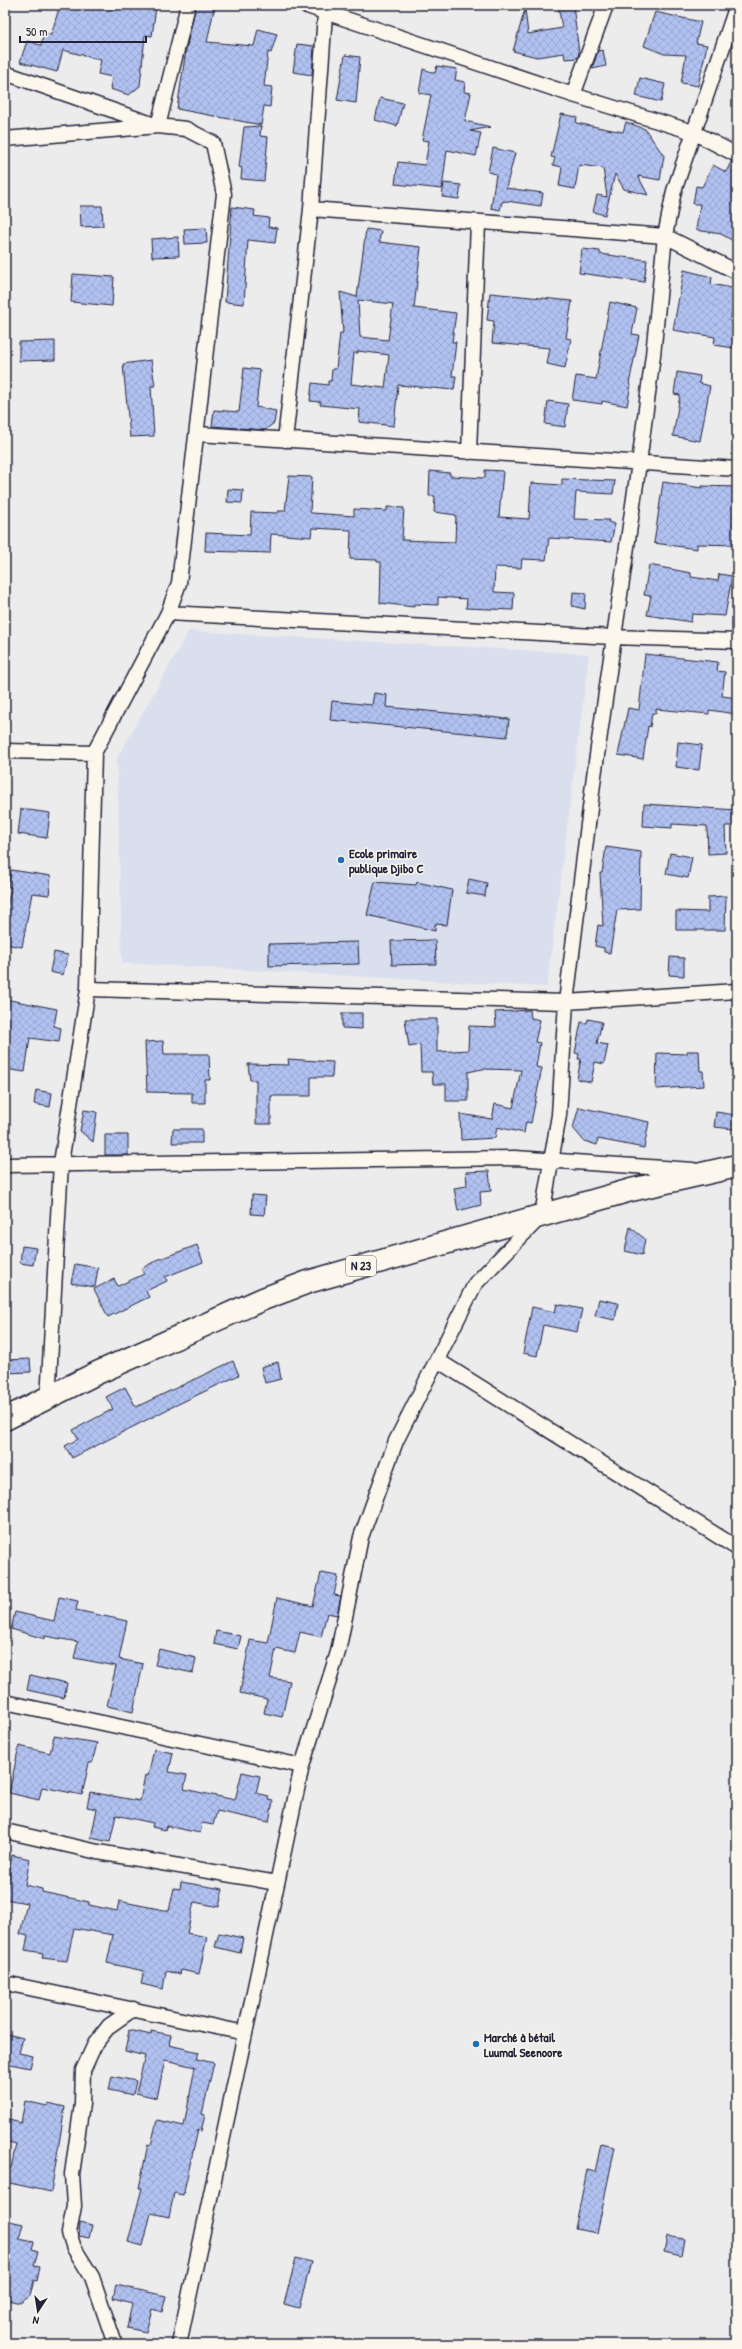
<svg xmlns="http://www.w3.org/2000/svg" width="742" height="2349" viewBox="0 0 742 2349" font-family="'Patrick Hand',sans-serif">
<defs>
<pattern id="building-cross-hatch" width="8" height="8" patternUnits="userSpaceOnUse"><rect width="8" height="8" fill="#b1c2f1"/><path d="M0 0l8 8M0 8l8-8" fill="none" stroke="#98a6d0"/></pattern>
</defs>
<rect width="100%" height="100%" fill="#ececed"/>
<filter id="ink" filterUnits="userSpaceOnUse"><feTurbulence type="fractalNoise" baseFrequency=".025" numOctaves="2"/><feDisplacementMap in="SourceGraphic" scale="8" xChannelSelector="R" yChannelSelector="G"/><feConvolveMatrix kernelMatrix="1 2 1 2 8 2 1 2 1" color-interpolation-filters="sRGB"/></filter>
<g filter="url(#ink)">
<!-- built -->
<path fill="#dadfee" d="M 189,631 L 589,654 L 547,987 L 122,963 L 117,758 Z"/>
<!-- building -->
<path fill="url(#building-cross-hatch)" stroke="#22223b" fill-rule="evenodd" d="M 60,5 L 128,5 L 140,7 L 144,5 L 156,7 L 152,36 L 145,35 L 140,86 L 129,95 L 110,89 L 112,77 L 98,74 L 101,60 L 63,50 L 57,72 L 20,62 L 27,41 L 41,45 L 44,33 L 51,35 Z
M 196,5 L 215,5 L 207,42 L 254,46 L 258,29 L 277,34 L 271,53 L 268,52 L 264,86 L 272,87 L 270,107 L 264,106 L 261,125 L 177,109 L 186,50 Z
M 558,5 L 573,5 L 579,53 L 578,58 L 565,59 L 564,53 L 537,57 L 513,51 L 525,9 L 528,34 L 562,28 Z
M 655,12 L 701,22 L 696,43 L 707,45 L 698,86 L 681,83 L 686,55 L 664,54 L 644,46 Z
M 297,44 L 314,46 L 312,75 L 293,72 Z
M 603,50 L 606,66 L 592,69 L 598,51 Z
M 345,55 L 360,57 L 356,103 L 337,100 Z
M 437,66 L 457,69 L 455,80 L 465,82 L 464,92 L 471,93 L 465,121 L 491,127 L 470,131 L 481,133 L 476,156 L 447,150 L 442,189 L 395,184 L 398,162 L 425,165 L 429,141 L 422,140 L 431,95 L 419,93 L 423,69 L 435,73 Z
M 640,78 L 665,84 L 661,102 L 636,96 Z
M 380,98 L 403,103 L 397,126 L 375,120 Z
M 561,114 L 577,117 L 576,123 L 623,132 L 626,122 L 645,129 L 664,156 L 660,180 L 638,176 L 648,195 L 624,189 L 615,174 L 605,215 L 593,212 L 597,195 L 607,197 L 603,168 L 579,165 L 575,189 L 559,186 L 562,167 L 553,165 L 555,158 L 551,157 Z
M 261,126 L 260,136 L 268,137 L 264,181 L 241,179 L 242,168 L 239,167 L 244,127 Z
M 493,148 L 515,153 L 506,188 L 543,193 L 541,206 L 506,201 L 502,202 L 500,210 L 491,208 L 496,174 L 488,172 Z
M 731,162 L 737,163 L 737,243 L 721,234 L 696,230 L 700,204 L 693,204 L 696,186 L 702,187 L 713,165 L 726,172 Z
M 444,183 L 461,185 L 459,199 L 442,197 Z
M 80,206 L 102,206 L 103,226 L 81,227 Z
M 232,207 L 255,210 L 254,216 L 269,218 L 268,227 L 277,228 L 275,243 L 248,240 L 244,304 L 225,302 Z
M 206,228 L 207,243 L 185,244 L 184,229 Z
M 366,229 L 381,231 L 379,242 L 421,247 L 414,308 L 456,313 L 452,342 L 456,342 L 452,376 L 456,376 L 454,390 L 398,385 L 394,426 L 359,422 L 360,409 L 320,405 L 321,402 L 310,401 L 312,383 L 328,385 L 328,381 L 331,381 L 332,369 L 336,369 L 340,333 L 343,333 L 340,292 L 357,297 ZM 358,300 L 393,304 L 388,340 L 360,337 ZM 358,351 L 389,355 L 385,388 L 351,384 L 354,353 L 358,353 Z
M 178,237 L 179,256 L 152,257 L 151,239 Z
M 582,249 L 600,251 L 600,254 L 647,260 L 644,282 L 579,273 Z
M 684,270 L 712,277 L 711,284 L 737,289 L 730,322 L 737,324 L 734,348 L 714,345 L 715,337 L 673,330 Z
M 73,274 L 114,277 L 112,306 L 71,302 Z
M 490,293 L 572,301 L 566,338 L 571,339 L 565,368 L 547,364 L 550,348 L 492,343 L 494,321 L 487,320 Z
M 610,302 L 637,308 L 632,334 L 639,335 L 629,384 L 631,384 L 627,406 L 602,401 L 602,404 L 572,400 L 576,376 L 596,379 Z
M 55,341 L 55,360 L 19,361 L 19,342 Z
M 151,360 L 155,386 L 151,386 L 154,436 L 130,437 L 123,364 Z
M 244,368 L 260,370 L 256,407 L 276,411 L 274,423 L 265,430 L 212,426 L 214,410 L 239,412 Z
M 677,372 L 700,376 L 699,383 L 710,386 L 700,441 L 673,436 L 680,395 L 674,394 Z
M 548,401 L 568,404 L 565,427 L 545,424 Z
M 485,470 L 503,471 L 499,517 L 529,519 L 531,483 L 562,485 L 562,479 L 615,481 L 613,494 L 576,492 L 574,519 L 609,520 L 608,522 L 615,524 L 611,542 L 549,538 L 546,560 L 522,559 L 521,568 L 495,567 L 494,592 L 514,593 L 513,610 L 466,608 L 467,599 L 438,597 L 438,605 L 414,604 L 414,607 L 380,603 L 381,562 L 377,562 L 377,560 L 350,559 L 351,530 L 312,528 L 311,537 L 271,534 L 270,553 L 205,551 L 206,533 L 250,535 L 251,512 L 278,513 L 278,511 L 285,511 L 289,476 L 312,477 L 310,512 L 312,513 L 354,516 L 354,509 L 387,511 L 387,507 L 404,508 L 402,540 L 455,542 L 456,515 L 434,512 L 435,496 L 429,496 L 430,471 L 450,473 L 450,476 L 485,478 Z
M 663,482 L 702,488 L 702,486 L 737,487 L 737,545 L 697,544 L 697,549 L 654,543 Z
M 228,489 L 243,490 L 242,503 L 227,502 Z
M 649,565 L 691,573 L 691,577 L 718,581 L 719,574 L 732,576 L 725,616 L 692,614 L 691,622 L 647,615 L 651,596 L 644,595 Z
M 573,592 L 586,593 L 585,609 L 572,606 Z
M 645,654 L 718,662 L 717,671 L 725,672 L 722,696 L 737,698 L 736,714 L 709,710 L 709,714 L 656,709 L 656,713 L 652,713 L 650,727 L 648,726 L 643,759 L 618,755 L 628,708 L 639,710 Z
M 374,693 L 387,695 L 386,707 L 509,719 L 507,737 L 330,720 L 332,701 L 372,705 Z
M 678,742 L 702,745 L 699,770 L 676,767 Z
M 644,804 L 737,810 L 737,826 L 725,826 L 726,853 L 708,854 L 707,826 L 672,824 L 672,828 L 643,826 Z
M 21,809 L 50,813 L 47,838 L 18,834 Z
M 606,847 L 641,852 L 640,909 L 617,910 L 610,953 L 604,952 L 604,948 L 595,946 L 598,925 L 603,926 L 600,873 L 602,873 Z
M 670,853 L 692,857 L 688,878 L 666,874 Z
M 11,870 L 51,876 L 49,895 L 32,893 L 22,947 L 5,944 L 5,918 L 11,887 L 8,887 Z
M 469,879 L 487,883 L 485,896 L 466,893 Z
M 375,882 L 416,885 L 417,882 L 452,890 L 447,925 L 435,924 L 435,931 L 367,915 Z
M 726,896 L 725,930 L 676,930 L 676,911 L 708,912 L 708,897 Z
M 435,940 L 436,964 L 392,965 L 391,941 Z
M 358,942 L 359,964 L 269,966 L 269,944 Z
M 54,952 L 68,955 L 63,975 L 50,972 Z
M 670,957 L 684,958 L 684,976 L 669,975 Z
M 5,999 L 57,1009 L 54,1026 L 61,1028 L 59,1042 L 30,1038 L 25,1072 L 5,1069 Z
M 530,1010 L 531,1018 L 540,1020 L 535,1042 L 540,1043 L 536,1067 L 542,1068 L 531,1123 L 526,1122 L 524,1133 L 497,1127 L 495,1138 L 461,1140 L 460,1114 L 492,1119 L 495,1104 L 513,1108 L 521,1070 L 482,1069 L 468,1072 L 468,1101 L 446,1101 L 446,1084 L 433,1084 L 432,1072 L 421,1072 L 420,1045 L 409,1047 L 405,1019 L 437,1019 L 437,1052 L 468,1050 L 469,1026 L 496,1027 L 495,1012 Z
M 342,1013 L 362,1013 L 362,1029 L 342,1028 Z
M 588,1019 L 602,1022 L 597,1043 L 608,1045 L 604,1064 L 595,1062 L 591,1082 L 577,1079 L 581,1059 L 578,1059 L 579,1054 L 575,1053 L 581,1022 L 587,1023 Z
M 163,1041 L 164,1054 L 209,1054 L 210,1080 L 205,1080 L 205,1103 L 192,1103 L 192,1093 L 147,1092 L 145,1042 Z
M 687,1051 L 699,1051 L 700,1071 L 703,1071 L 704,1086 L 656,1089 L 657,1053 L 687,1054 Z
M 288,1059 L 333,1062 L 332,1077 L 311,1077 L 311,1096 L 271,1096 L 271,1124 L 256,1124 L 256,1080 L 250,1080 L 248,1064 L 289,1065 Z
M 36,1090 L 52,1093 L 50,1107 L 34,1104 Z
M 579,1107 L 649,1122 L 644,1148 L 598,1139 L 597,1145 L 584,1141 L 573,1128 Z
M 84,1110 L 97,1112 L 93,1142 L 80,1131 Z
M 716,1112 L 735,1115 L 734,1129 L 714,1127 Z
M 173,1129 L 202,1129 L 202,1143 L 172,1143 Z
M 105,1135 L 128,1135 L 128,1155 L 105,1155 Z
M 489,1171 L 491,1191 L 480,1192 L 481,1205 L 458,1211 L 454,1188 L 467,1186 L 466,1172 Z
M 252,1195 L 266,1196 L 264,1215 L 251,1214 Z
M 630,1227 L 645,1239 L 642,1255 L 625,1251 Z
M 197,1245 L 203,1262 L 165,1277 L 167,1281 L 146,1291 L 149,1297 L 108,1317 L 94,1289 L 114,1279 L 118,1286 L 144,1274 L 141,1269 L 157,1260 Z
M 22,1246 L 36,1248 L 33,1265 L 20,1263 Z
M 75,1264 L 98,1268 L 95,1287 L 71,1283 Z
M 599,1299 L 618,1303 L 615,1320 L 595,1316 Z
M 557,1304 L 582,1309 L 577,1332 L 543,1325 L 537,1356 L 523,1353 L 532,1307 L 555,1312 Z
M 30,1359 L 31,1372 L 5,1373 L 5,1360 Z
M 233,1361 L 239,1375 L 170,1408 L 72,1458 L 65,1446 L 78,1439 L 73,1430 L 113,1409 L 106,1397 L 125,1387 L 136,1407 Z
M 278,1362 L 281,1379 L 265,1383 L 261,1367 Z
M 321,1573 L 338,1576 L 334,1595 L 341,1596 L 337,1615 L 327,1613 L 321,1637 L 300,1632 L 295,1653 L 276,1649 L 270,1678 L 290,1681 L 282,1717 L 264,1713 L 267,1699 L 240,1693 L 250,1640 L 268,1643 L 277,1598 L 313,1606 Z
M 59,1597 L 78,1601 L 76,1610 L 127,1621 L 119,1659 L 143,1664 L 133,1712 L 107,1706 L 116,1666 L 74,1658 L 78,1642 L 45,1636 L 45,1639 L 11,1629 L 15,1612 L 54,1621 Z
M 216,1631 L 241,1636 L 238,1649 L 214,1644 Z
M 159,1649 L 196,1658 L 193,1673 L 155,1665 Z
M 30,1675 L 67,1683 L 64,1698 L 27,1690 Z
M 54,1736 L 97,1743 L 92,1763 L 89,1763 L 82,1795 L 42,1787 L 39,1800 L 9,1793 L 19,1746 L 50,1753 Z
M 154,1749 L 173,1753 L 169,1772 L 187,1775 L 184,1789 L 235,1800 L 242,1772 L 260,1776 L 256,1793 L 269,1796 L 268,1800 L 273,1801 L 269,1822 L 217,1811 L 213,1825 L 202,1823 L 200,1833 L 166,1826 L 165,1830 L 152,1827 L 153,1823 L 116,1815 L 110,1842 L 91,1838 L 97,1809 L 87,1807 L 90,1792 L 140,1801 L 145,1775 L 148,1776 Z
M 12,1855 L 30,1859 L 25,1885 L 42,1889 L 42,1892 L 89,1902 L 89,1905 L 117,1911 L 119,1901 L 169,1911 L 174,1888 L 180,1889 L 181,1882 L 223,1889 L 219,1907 L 194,1902 L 187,1933 L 207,1937 L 199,1974 L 181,1970 L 180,1974 L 166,1971 L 163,1989 L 141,1984 L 144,1971 L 107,1963 L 113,1935 L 74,1928 L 67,1961 L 42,1958 L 43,1953 L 25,1950 L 28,1936 L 20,1934 L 27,1903 L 5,1899 Z
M 219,1933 L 243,1938 L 240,1953 L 215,1947 Z
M 129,2030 L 151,2035 L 151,2031 L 171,2035 L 169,2045 L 199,2052 L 197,2059 L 214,2063 L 202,2114 L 205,2115 L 201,2131 L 198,2130 L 183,2195 L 174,2193 L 169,2217 L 151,2213 L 143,2246 L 128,2242 L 142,2188 L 139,2188 L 148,2144 L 151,2145 L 157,2120 L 184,2126 L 195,2067 L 165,2060 L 157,2098 L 136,2093 L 145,2056 L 125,2051 Z
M 7,2034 L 23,2038 L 19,2053 L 33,2056 L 30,2068 L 5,2063 Z
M 112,2076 L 136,2081 L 133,2095 L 109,2090 Z
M 25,2101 L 47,2106 L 48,2103 L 65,2107 L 51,2192 L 5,2182 L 5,2167 L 11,2168 L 16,2144 L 5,2141 L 5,2119 L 21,2123 Z
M 601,2144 L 615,2147 L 597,2233 L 575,2229 L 587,2170 L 595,2172 Z
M 5,2220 L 23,2224 L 19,2239 L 34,2242 L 32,2249 L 38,2251 L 34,2266 L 40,2267 L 37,2281 L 34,2280 L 30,2296 L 20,2303 L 5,2299 Z
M 80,2222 L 92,2225 L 89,2238 L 79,2236 Z
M 667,2236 L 684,2239 L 681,2256 L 664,2252 Z
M 296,2258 L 311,2262 L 299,2308 L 284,2304 Z
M 116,2285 L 166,2296 L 162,2312 L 152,2309 L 146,2332 L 127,2328 L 132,2303 L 113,2298 Z"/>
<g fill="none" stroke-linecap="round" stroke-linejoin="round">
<defs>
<path id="street" d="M 304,5 L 573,95 L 693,132 L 737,155
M 5,73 L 152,124
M 573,95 L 606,5
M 158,126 L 188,5
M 5,139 L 158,126 L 186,129 L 213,143 L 224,194 L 179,583 L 168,613 L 94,753 L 88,989 L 61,1163 L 48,1399
M 311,209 L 665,236 L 737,272
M 198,434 L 737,469
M 285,440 L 311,209 L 325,14
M 469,452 L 478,223
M 168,613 L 613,637 L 737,641
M 5,751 L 94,753
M 88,989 L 566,1002 L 737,991
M 5,1165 L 515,1158 L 693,1170
M 437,1360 L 737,1548
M 5,1702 L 302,1766
M 5,1831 L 98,1852 L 277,1883
M 5,1983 L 245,2033
M 115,2344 L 92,2277 L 74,2248 L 69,2233 L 74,2206 L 72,2174 L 82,2104 L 83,2070 L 95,2044 L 109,2026 L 133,2009
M 179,2344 L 302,1766 L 338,1652 L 361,1537 L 396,1441 L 475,1284 L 542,1215 L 559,1115 L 566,1002 L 594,776 L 639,463 L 653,355 L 665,236 L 674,191 L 737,5"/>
<path id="primary" d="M 5,1419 L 97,1373 L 263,1299 L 308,1282 L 631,1190 L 737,1166"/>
</defs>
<!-- street casing -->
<use href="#street" stroke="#22223b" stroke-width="17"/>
<!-- primary casing -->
<use href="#primary" stroke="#22223b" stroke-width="25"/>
<!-- street -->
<use href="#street" stroke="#fbf7ec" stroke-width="14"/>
<!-- primary -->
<use href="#primary" stroke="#fbf7ec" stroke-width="22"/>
</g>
</g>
<!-- markers -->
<g fill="#1f6fb2" stroke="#fbf7ec" stroke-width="1.5">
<circle cx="341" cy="860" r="4"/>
<circle cx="476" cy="2044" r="4"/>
</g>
<g text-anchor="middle" stroke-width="3" stroke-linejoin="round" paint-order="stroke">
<!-- shield labels -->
<rect fill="#fbf7ec" stroke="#636270" stroke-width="1" x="346" y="1256" width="30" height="20" rx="3"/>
<g font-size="12" font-weight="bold" fill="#22223b">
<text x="361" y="1270">N 23</text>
</g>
<!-- poi labels -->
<g font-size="13" font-weight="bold" fill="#22223b" stroke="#fbf7ec" text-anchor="start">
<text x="349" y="858">Ecole primaire<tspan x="349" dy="15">publique Djibo C</tspan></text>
<text x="484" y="2042">Marché à bétail<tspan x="484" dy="15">Luumal Seenoore</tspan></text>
</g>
</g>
<!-- margin -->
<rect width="742" height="2349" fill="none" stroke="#fbf7ec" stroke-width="20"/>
<rect x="10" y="10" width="722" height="2329" fill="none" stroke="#22223b" stroke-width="1.5" filter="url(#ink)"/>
<!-- north arrow -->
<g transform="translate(38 2311) rotate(192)" stroke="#fbf7ec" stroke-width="3" paint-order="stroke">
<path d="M0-3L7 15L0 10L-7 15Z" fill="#22223b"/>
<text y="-6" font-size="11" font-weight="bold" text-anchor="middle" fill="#22223b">N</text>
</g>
<!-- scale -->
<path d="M20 36v6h126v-6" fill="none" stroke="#22223b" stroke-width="2"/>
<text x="26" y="36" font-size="12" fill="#22223b" stroke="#fbf7ec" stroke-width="3" paint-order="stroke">50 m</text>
</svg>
